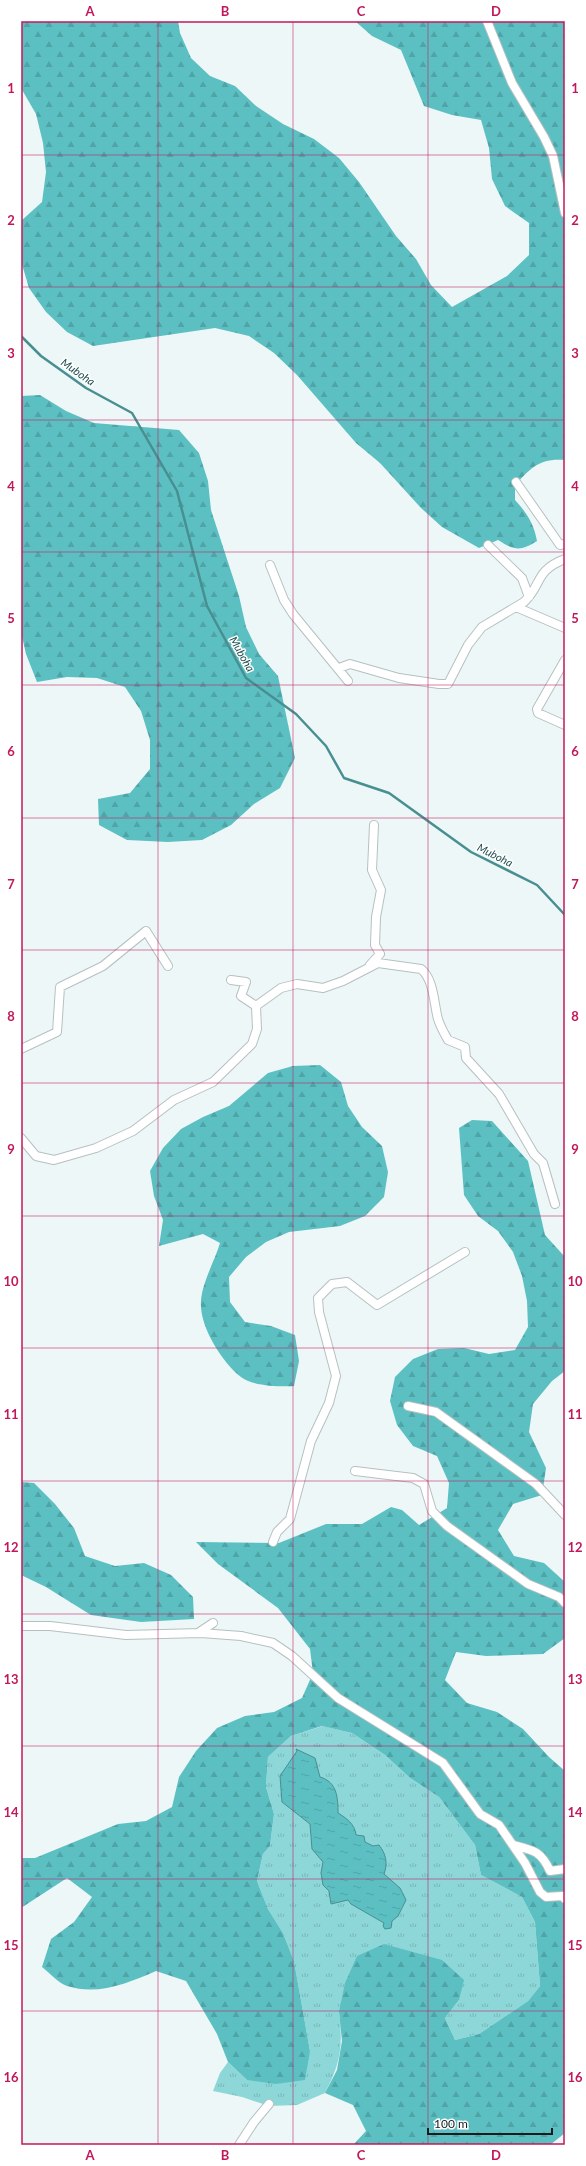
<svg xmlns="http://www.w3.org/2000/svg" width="586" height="2166" viewBox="0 0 586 2166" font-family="Lato,sans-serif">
<defs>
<pattern id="grass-tufts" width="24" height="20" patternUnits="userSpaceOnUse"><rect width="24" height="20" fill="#8dd7d9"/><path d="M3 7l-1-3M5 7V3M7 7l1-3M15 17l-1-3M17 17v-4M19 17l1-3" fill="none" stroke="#79b8ba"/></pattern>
<pattern id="forest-firs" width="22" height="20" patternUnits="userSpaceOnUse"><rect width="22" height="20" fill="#5cc0c3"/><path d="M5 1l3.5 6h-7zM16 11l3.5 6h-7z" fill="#4fa4a7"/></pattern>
<pattern id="water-ripples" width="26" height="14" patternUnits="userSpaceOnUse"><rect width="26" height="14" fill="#5cc0c3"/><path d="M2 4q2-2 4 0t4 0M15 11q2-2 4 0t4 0" fill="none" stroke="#4fa4a7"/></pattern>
</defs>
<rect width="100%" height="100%" fill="#edf7f7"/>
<!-- grass -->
<path fill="url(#grass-tufts)" d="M 323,1726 L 352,1733 L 385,1755 L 410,1778 L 439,1797 L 475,1845 L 481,1875 L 522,1897 L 535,1922 L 540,1986 L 528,2001 L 479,2034 L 455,2040 L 445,2018 L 459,2000 L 339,2012 C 343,2047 341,2062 325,2093 L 297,2105 L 269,2106 L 242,2097 L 213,2091 L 220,2073 L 228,2062 L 247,2080 L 310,2051 L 294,1961 L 283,1933 L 268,1909 L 257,1881 L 263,1854 L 270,1846 L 274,1814 L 266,1787 L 268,1757 L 291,1736 Z"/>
<!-- forest -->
<path fill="url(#forest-firs)" d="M 21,21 L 178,21 L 180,33 L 191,58 L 210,76 L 235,86 L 256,106 L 283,124 L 314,139 L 339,158 L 359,182 L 396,236 L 416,259 L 431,285 L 452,307 L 507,276 L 529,255 L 529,223 L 505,206 L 492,179 L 489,148 L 481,120 L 452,115 L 424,106 L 401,50 L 372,36 L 355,21 L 565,21 L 565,460 C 539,458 531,468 515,485 L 515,500 C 527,513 534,524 537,541 C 521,551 515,551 498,540 L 479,548 L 442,527 L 421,508 L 380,463 L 356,443 L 297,375 L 274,353 L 249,336 L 215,328 L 93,346 L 67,332 L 46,312 L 29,288 L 21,261 L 21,221 L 42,202 L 46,172 L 43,143 L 36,114 L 21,88 Z
M 40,395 L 66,411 L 94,423 L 179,430 L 199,453 L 208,481 L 211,510 L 239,596 L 246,627 L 259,654 L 278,676 L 295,758 L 280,788 L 254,804 L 231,825 L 202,840 L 168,842 L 127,840 L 99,825 L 98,799 L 130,793 L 150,769 L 150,740 L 141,711 L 125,687 L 97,678 L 67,677 L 37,682 L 26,654 L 21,632 L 21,396 Z
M 320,1065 L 341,1082 L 348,1106 L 362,1127 L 382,1146 L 388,1172 L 384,1197 L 365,1216 L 340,1226 L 289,1232 L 266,1242 L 246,1257 L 229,1277 L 230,1302 L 245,1322 L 271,1326 L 295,1335 L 299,1361 L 294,1386 C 281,1387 252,1386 241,1377 C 222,1362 199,1326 201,1301 C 202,1283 215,1260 220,1243 L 203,1234 L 159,1246 L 163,1220 L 154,1196 L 150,1171 L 163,1148 L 181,1129 L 203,1117 L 229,1106 L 268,1073 L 293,1066 Z
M 472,1120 L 492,1121 L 528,1161 L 545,1235 L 565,1257 L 565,1371 L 552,1381 L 533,1404 L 529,1432 L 546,1468 L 542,1495 L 513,1504 L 498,1530 L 514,1556 L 544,1563 L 565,1582 L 565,1638 L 543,1654 L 486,1656 L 456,1652 L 445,1680 L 467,1703 L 497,1712 L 523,1729 L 549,1757 L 565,1771 L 565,2133 L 550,2145 L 353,2145 L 366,2131 L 353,2105 L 325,2093 L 337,2070 L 342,2041 L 339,2012 L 345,1983 L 357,1956 L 384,1944 L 442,1960 L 464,1980 L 459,2000 L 445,2018 L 455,2040 L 479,2034 L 528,2001 L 540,1986 L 535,1922 L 522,1897 L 481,1875 L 475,1845 L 439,1797 L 410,1778 L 385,1755 L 352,1733 L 322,1726 L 291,1736 L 268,1757 L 266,1787 L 274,1814 L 270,1846 L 263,1854 L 257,1881 L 268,1909 L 283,1933 L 294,1961 L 310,2051 L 305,2080 L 276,2084 L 247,2080 L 228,2062 L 217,2034 L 186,1981 L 156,1971 C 128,1983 98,1996 67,1986 C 58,1983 49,1972 42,1967 L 51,1939 L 74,1922 L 92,1897 L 67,1878 L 21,1908 L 21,1858 L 35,1858 L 118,1824 L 146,1821 L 172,1807 L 179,1777 L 196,1751 L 217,1728 L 245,1716 L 274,1712 L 302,1698 L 313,1673 L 310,1649 L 278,1608 L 218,1564 L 196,1542 L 279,1543 L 326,1524 L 362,1524 L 391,1507 L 402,1510 L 419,1525 L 447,1508 L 449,1483 L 437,1456 L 413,1446 L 397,1425 L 390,1401 L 395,1377 L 413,1359 L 438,1349 L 464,1348 L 489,1354 L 515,1350 L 528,1327 L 527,1301 L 522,1276 L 513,1252 L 498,1231 L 478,1216 L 464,1195 L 459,1128 Z
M 21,1482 L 34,1483 L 55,1504 L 74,1528 L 85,1556 L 115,1566 L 144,1563 L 171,1575 L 193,1597 L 194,1619 L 141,1622 L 91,1615 L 46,1587 L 21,1575 Z"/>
<!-- water -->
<path fill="url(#water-ripples)" stroke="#488f91" d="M 296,1749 L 315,1758 L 320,1777 C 337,1782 338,1797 338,1813 C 346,1818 355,1824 356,1835 L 364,1836 L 365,1842 L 373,1846 L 379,1845 C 386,1854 388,1863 384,1874 L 400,1888 L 406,1900 L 398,1916 L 392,1921 L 391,1928 L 385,1929 L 383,1926 L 384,1923 L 351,1904 L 348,1900 L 331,1904 L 329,1891 L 323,1885 L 321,1873 L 323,1862 L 312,1849 L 310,1824 L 282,1802 L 280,1776 L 297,1751 Z"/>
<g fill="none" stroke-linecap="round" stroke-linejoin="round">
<!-- stream -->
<path stroke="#488f91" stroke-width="2.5" d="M 21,336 L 41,356 L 86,388 L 132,413 L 177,491 L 207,606 L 246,678 L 296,714 L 326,746 L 344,778 L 389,793 L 471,852 L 537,885 L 565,915"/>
<defs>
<path id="minor" d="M 487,21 L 512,83 L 544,137 L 553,156 L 565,213
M 516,482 L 560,545 L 565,544
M 488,545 L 522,578 L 529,597
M 270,565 L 284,600 L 293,614 L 348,681
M 516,607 L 565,628
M 565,660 L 537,709 L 538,713 L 565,725
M 339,668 L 350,664 L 399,678 L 439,684 L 448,684 L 468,645 L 482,627 L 524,602 C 543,584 534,571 565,559
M 370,965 L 380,954 L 375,945 L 376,917 L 381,890 L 372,870 L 374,825
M 256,1006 L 281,988 L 297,984 L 323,988 L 343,981 L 378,963 L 421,969 C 434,979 434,1005 438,1019 C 440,1026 444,1033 448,1040 L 465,1047 L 466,1058 L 499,1094 L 534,1154 L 543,1163 L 555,1204
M 21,1049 L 57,1032 L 60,987 L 103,966 L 146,931 L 168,966
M 21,1138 L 36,1156 L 54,1160 L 96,1148 L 133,1131 L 174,1100 L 213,1082 L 252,1044 L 257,1029 L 256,1006 L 241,996 L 246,982 L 231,980
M 408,1406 L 436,1412 L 536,1484 L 565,1515
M 355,1471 L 413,1478 L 424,1484 L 432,1511 L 447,1526 L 528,1584 L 559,1597 L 565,1603
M 273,1542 L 277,1532 L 290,1519 L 311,1441 L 329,1403 L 336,1376 L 319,1312 L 318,1298 L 332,1284 L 347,1282 L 377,1305 L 465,1252
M 21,1626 L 50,1626 L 126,1635 L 201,1633 L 241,1636 L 273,1643 L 292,1656 L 338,1698 L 443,1763 L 480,1814 L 499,1825 L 525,1863 L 540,1892 L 546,1897 L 562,1896 L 565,1899
M 198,1633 L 213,1623
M 513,1845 C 533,1850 541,1851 550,1871 L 565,1869
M 239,2145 L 254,2122 L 269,2104"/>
</defs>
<!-- minor casing -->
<use href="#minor" stroke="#b7c0c0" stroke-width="10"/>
<!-- minor -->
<use href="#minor" stroke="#fff" stroke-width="8"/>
</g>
<!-- grid -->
<path fill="none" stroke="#c2185b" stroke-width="1" stroke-opacity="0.55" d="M 158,21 L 158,2145M 293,21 L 293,2145M 428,21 L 428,2145M 21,155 L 565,155M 21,287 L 565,287M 21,420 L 565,420M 21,552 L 565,552M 21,685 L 565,685M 21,818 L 565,818M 21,950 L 565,950M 21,1083 L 565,1083M 21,1216 L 565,1216M 21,1348 L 565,1348M 21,1481 L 565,1481M 21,1614 L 565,1614M 21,1746 L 565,1746M 21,1879 L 565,1879M 21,2011 L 565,2011"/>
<g text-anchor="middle" stroke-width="3" stroke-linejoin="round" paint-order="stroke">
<!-- water labels -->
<g font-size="11" font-style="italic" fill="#204d4f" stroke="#fff">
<text transform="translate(78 372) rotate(35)" y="4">Muboha</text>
<text transform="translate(242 654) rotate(60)" y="4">Muboha</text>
<text transform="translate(495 855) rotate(27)" y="4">Muboha</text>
</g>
</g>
<!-- border -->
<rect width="586" height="2166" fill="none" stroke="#ffffff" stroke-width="44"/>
<!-- scale -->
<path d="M428 2128v6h124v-6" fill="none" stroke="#191c1c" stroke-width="2"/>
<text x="434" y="2128" font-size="12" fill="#191c1c" stroke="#ffffff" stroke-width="3" paint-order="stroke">100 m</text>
<rect x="22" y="22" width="542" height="2122" fill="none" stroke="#c2185b" stroke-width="1.5"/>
<g font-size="13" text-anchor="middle" font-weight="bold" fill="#c2185b">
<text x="90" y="16">A</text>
<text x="225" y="16">B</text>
<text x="361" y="16">C</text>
<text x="496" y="16">D</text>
<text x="11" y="93">1</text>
<text x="575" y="93">1</text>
<text x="11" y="225">2</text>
<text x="575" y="225">2</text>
<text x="11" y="358">3</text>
<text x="575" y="358">3</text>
<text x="11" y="491">4</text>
<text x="575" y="491">4</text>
<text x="11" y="623">5</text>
<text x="575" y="623">5</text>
<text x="11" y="756">6</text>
<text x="575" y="756">6</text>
<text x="11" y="889">7</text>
<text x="575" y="889">7</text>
<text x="11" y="1021">8</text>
<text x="575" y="1021">8</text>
<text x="11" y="1154">9</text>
<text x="575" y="1154">9</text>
<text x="11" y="1286">10</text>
<text x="575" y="1286">10</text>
<text x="11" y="1419">11</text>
<text x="575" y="1419">11</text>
<text x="11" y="1552">12</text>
<text x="575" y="1552">12</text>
<text x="11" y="1684">13</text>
<text x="575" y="1684">13</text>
<text x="11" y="1817">14</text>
<text x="575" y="1817">14</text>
<text x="11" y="1950">15</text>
<text x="575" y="1950">15</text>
<text x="11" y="2082">16</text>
<text x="575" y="2082">16</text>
<text x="90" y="2160">A</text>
<text x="225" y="2160">B</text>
<text x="361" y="2160">C</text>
<text x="496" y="2160">D</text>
</g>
</svg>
